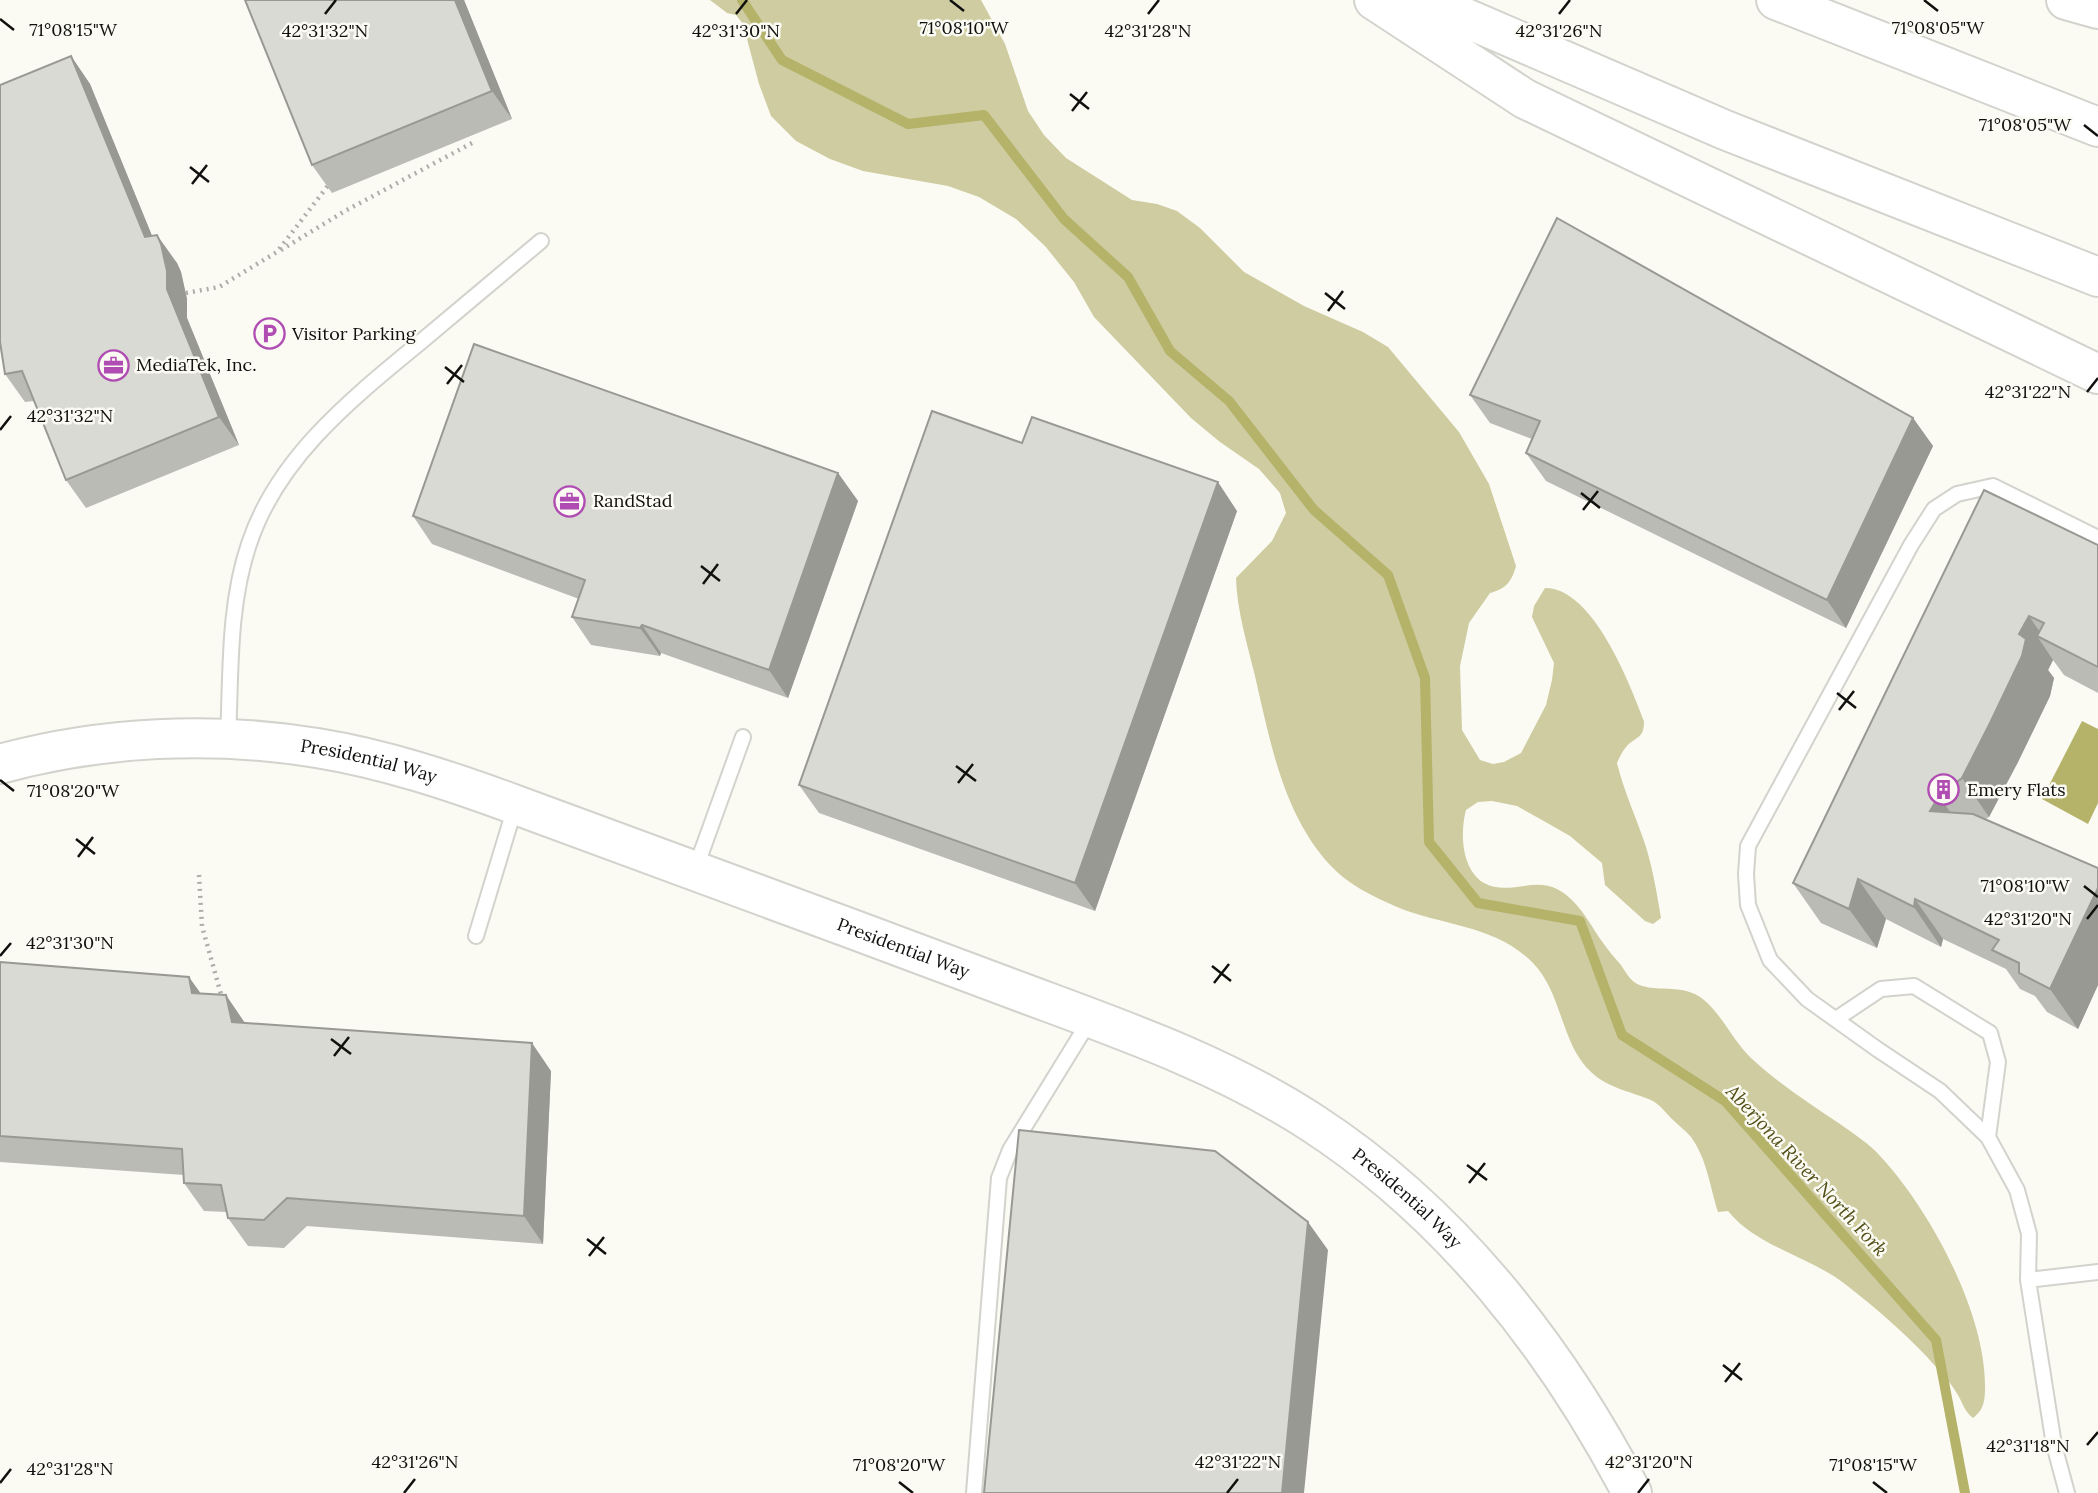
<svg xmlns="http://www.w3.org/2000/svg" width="2098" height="1493" viewBox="0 0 2098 1493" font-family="Lora,serif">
<rect width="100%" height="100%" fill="#fbfbf4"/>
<!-- green -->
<path fill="#cecca0" d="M 710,0 L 981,0 L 1005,44 L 1028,111 L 1044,135 L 1066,158 L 1132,200 L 1157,204 L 1177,211 L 1200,228 L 1244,272 L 1304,306 L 1363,332 L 1388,347 L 1459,432 L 1489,484 L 1516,566 C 1512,581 1506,589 1490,593 L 1469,623 L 1460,666 L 1462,730 L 1480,760 L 1493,764 L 1504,762 L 1521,753 L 1546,705 L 1552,680 L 1554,663 L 1532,617 L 1534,606 L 1545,588 C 1593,588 1629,682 1644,721 C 1644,735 1640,736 1630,743 C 1624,748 1620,756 1617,763 C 1624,792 1637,819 1646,847 C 1653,870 1657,894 1661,918 L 1653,924 L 1645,921 L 1605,885 L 1602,863 L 1570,836 L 1542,820 L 1517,806 L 1492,801 L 1478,802 L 1466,810 C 1460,832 1461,869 1484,883 C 1507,896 1534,877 1557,889 C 1578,900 1588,921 1601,940 C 1607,949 1614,957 1621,965 C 1625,971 1629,978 1634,982 C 1653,995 1682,981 1704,1000 C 1723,1016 1733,1041 1751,1058 C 1778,1083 1809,1103 1840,1124 C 1854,1134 1870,1144 1881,1157 C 1930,1210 1985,1312 1985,1385 C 1985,1399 1985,1409 1973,1418 C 1963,1410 1963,1402 1956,1392 C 1951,1383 1943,1375 1936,1367 C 1910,1337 1877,1309 1845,1284 C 1809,1256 1757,1247 1728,1211 L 1718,1212 C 1710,1187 1707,1159 1691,1137 C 1686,1131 1678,1125 1672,1119 C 1666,1113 1660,1105 1653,1101 C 1633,1092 1607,1088 1591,1072 C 1560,1043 1563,993 1532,962 C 1495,925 1443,926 1397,907 C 1374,897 1347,884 1330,865 C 1283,814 1270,741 1255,676 C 1247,643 1237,611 1236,578 L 1272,541 L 1286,513 L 1280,493 L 1259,469 L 1220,442 L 1191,418 L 1094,317 L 1074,282 L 1045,246 L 1016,219 L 979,197 L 948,186 L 863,171 L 830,159 L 796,141 L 771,116 L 759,84 L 743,24 L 736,15 L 727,13 Z"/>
<!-- water -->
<path fill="#b5b269" d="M 2082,721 L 2098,729 L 2098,803 L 2088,824 L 2042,799 Z"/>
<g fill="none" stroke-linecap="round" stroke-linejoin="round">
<!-- stream -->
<path stroke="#b5b269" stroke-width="10" d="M 742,0 L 782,60 L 908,124 L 984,115 L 1064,219 L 1128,277 L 1170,351 L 1229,401 L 1314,510 L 1388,575 L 1425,678 L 1429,842 L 1478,903 L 1580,921 L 1622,1035 L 1725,1101 L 1936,1340 L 1965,1493"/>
<defs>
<path id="lane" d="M 228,739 C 231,674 228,606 249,544 C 278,456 354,397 423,340 C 462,307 502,274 541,241
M 695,870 L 743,737
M 476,936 L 515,807
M 1836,1019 L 1881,989 L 1914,986 L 1990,1033 L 1998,1062 L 1988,1137
M 2028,1280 L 2098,1272
M 974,1493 L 999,1178 L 1010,1150 L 1090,1020
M 2067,1493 L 2054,1445 L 2028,1280 L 2029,1234 L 2017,1190 L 1988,1137 L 1940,1091 L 1877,1049 L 1807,999 L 1770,960 L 1748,905 L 1746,874 L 1748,846 L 1911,545 L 1934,509 L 1957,494 L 1993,486 L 2098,538"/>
<g id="secondary">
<path id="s1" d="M 0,764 C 101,736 213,731 317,748 C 385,759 451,781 516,805 C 675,864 835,922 994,982 C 1102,1023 1214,1059 1311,1122 C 1450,1212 1556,1347 1632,1493"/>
</g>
<path id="highway" d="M 1374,0 L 1525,99 L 2098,374
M 1424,0 L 1725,130 L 2098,277
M 1776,0 L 2098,127
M 2066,0 L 2098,9"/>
</defs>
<!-- lane casing -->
<use href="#lane" stroke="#d3d3cd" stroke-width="18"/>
<!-- secondary casing -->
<use href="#secondary" stroke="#d3d3cd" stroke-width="42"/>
<!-- highway casing -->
<use href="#highway" stroke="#d3d3cd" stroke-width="42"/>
<!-- path -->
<path stroke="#aeaea9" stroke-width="4.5" stroke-dasharray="2 5" stroke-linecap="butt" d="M 281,250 L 345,211 L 472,143
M 186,293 L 219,287 L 277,252 L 330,183
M 199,875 L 202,926 L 222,998"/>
<!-- lane -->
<use href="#lane" stroke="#fff" stroke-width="14"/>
<!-- secondary -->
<use href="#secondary" stroke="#fff" stroke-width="38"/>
<!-- highway -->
<use href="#highway" stroke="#fff" stroke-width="38"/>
</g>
<!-- wall -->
<path fill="#bbbbb6" d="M 245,0 L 464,0 L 512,119 L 332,193 L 312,165 Z
M 71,56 L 90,84 L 152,236 L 177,263 L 181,272 L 187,299 L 187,318 L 239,445 L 86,508 L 66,480 L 34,401 L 25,402 L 5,374 Z
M 1470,395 L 1913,418 L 1933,446 L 1846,628 L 1546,481 L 1526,453 L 1532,439 L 1490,423 Z
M 1022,443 L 1237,511 L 1095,911 L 819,813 L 799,785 Z
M 838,473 L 858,501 L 788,698 L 661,653 L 660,656 L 591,645 L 572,617 L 579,599 L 432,544 L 413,516 Z
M 1984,490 L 2098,545 L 2098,693 L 2064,675 L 2053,660 L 2048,670 L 2054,678 L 2050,696 L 2018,762 L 1989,817 L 1986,819 L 2098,868 L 2098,985 L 2078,1029 L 2047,1012 L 2035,996 L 2020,989 L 2006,969 L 1943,939 L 1941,947 L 1886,919 L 1877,948 L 1821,923 L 1793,883 Z
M 0,962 L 200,993 L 245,1023 L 551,1071 L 543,1244 L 307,1226 L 284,1248 L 248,1246 L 228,1218 L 227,1212 L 204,1211 L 184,1183 L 184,1175 L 0,1162 Z"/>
<!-- shaded-wall -->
<path fill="#999994" d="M 455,0 L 464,0 L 512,119 L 492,91 Z
M 71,56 L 90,84 L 164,265 L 145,237 Z
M 157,235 L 177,263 L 181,272 L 187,299 L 187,318 L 239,445 L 219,417 L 167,289 Z
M 1913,418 L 1933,446 L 1846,628 L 1827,600 Z
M 838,473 L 858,501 L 788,698 L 769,670 Z
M 1218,482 L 1237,511 L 1095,911 L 1075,883 Z
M 2029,616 L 2046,641 L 2037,636 L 2053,660 L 2048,670 L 2054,678 L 2050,696 L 2018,762 L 1989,817 L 1962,778 L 2019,634 Z
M 642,625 L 661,653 L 660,656 L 640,628 Z
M 1939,796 L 1966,835 L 1930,811 Z
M 1858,879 L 1886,919 L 1877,948 L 1849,909 Z
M 2098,888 L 2098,985 L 2078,1029 L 2050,989 Z
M 1915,899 L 1943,939 L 1941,947 L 1914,907 Z
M 189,977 L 209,1005 L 192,993 Z
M 226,995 L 245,1023 L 232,1022 Z
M 532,1043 L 551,1071 L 543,1244 L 524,1216 Z
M 1308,1222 L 1328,1250 L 1304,1493 L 1282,1493 Z"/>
<!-- building -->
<path fill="#dadad4" stroke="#999994" stroke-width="2" d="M 245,0 L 455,0 L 492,91 L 312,165 Z
M 71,56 L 145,237 L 157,235 L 161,244 L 167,271 L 167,289 L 219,417 L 66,480 L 22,371 L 5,374 L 0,342 L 0,85 Z
M 1557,218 L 1913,418 L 1827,600 L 1526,453 L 1540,421 L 1470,395 Z
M 474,344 L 838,473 L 769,670 L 642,625 L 640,628 L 572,617 L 585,580 L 413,516 Z
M 932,411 L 1022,443 L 1032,417 L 1218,482 L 1075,883 L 799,785 Z
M 1984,490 L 2098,545 L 2098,667 L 2037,636 L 2044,623 L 2029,616 L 2019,634 L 2026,639 L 2022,656 L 1990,723 L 1962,778 L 1939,796 L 1930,811 L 1973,814 L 2098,868 L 2098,888 L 2050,989 L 2019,973 L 2019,963 L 1992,950 L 1999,940 L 1915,899 L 1914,907 L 1858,879 L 1849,909 L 1793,883 Z
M 0,962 L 189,977 L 192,993 L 226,995 L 232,1022 L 532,1043 L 524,1216 L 287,1198 L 264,1220 L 228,1218 L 221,1185 L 184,1183 L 182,1149 L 0,1136 Z
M 1019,1130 L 1215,1151 L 1308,1222 L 1282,1493 L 984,1493 Z"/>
<!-- ticks -->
<path fill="none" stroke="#10100e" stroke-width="2.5" d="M 950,0 L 964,11M 1924,0 L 1938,11M 325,14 L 336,0M 736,14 L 747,0M 1148,14 L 1159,0M 1559,14 L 1570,0M 0,19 L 14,30M 1070,94 L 1089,109M 1072,111 L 1087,92M 2084,125 L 2098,136M 190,167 L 209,182M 192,184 L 207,165M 1325,293 L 1345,309M 1328,311 L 1343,291M 445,367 L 464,382M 447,384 L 462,365M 2087,392 L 2098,378M 0,430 L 11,416M 1581,493 L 1600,508M 1583,510 L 1598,491M 701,566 L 720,581M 703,584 L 718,564M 1837,693 L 1856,708M 1839,710 L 1854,691M 956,766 L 976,781M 0,780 L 14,791M 958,783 L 973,764M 76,839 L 95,854M 78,857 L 93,837M 2084,886 L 2098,897M 2087,919 L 2098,905M 0,956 L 11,943M 1212,966 L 1231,981M 1214,983 L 1229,964M 331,1039 L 351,1054M 334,1056 L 349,1037M 1467,1165 L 1487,1180M 1469,1183 L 1485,1163M 587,1239 L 606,1254M 589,1256 L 604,1237M 1723,1365 L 1742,1380M 1725,1382 L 1740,1363M 2087,1445 L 2098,1432M 899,1482 L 913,1493M 1873,1482 L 1887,1493M 0,1483 L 11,1469M 404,1493 L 415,1479M 1227,1493 L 1238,1479M 1638,1493 L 1649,1479"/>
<!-- icons -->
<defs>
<symbol id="parking-ring" viewBox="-11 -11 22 22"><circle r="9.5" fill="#fbfbf4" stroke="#b04db3" stroke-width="1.5"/><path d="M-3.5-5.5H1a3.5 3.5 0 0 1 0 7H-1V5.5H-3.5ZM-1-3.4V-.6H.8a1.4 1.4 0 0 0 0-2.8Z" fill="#b04db3"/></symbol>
<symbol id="office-ring" viewBox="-11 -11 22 22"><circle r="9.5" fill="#fbfbf4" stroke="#b04db3" stroke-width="1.5"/><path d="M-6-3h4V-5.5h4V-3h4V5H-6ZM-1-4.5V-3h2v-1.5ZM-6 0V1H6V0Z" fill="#b04db3"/></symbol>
<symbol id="building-ring" viewBox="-11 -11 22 22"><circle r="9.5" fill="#fbfbf4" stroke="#b04db3" stroke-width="1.5"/><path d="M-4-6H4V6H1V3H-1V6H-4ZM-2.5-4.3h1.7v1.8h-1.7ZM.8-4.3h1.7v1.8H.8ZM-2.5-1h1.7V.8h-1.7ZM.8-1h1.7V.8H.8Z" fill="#b04db3"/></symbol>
</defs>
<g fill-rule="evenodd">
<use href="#parking-ring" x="252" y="316" width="35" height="35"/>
<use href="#office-ring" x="96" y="348" width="35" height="35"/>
<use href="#office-ring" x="552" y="484" width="35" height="35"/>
<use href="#building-ring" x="1926" y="772" width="35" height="35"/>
</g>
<g text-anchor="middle" stroke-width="5" stroke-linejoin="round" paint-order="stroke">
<!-- poi labels -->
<g font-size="18" fill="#10100e" stroke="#fbfbf4" text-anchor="start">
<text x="292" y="340">Visitor Parking</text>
<text x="136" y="371">MediaTek, Inc.</text>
<text x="593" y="507">RandStad</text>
<text x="1967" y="796">Emery Flats</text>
</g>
<!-- street labels -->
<g font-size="18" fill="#10100e" stroke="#fbfbf4">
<text dy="6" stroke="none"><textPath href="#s1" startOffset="373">Presidential Way</textPath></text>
<text dy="6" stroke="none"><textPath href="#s1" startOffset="940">Presidential Way</textPath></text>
<text dy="6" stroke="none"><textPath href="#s1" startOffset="1507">Presidential Way</textPath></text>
</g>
<!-- water labels -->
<g font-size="19" font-style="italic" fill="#524f18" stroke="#fbfbf4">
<text transform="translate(1807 1170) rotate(47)" y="7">Aberjona River North Fork</text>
</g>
</g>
<g font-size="18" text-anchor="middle" fill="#10100e" stroke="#fbfbf4" stroke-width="5" stroke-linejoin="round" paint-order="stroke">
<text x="964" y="34">71°08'10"W</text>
<text x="1938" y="34">71°08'05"W</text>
<text x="73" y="36">71°08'15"W</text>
<text x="325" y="37">42°31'32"N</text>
<text x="736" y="37">42°31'30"N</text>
<text x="1148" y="37">42°31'28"N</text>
<text x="1559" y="37">42°31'26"N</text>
<text x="2025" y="131">71°08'05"W</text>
<text x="2028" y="398">42°31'22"N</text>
<text x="70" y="422">42°31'32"N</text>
<text x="73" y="797">71°08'20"W</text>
<text x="2025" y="892">71°08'10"W</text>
<text x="2028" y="925">42°31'20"N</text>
<text x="70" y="949">42°31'30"N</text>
<text x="2028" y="1452">42°31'18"N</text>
<text x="415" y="1468">42°31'26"N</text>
<text x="1238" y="1468">42°31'22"N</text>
<text x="1649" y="1468">42°31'20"N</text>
<text x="899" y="1471">71°08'20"W</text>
<text x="1873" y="1471">71°08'15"W</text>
<text x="70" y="1475">42°31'28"N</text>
</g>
</svg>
